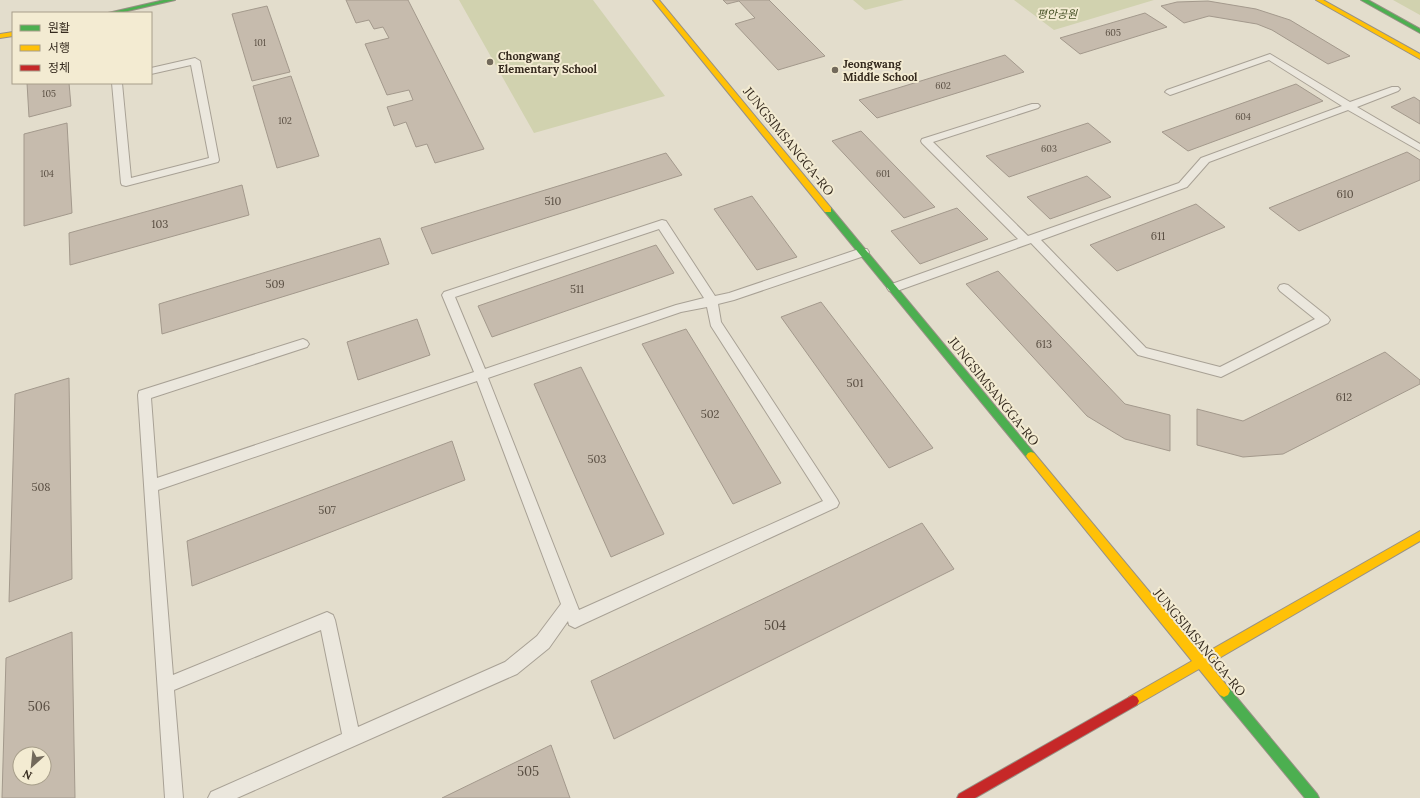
<svg xmlns="http://www.w3.org/2000/svg" width="1420" height="798" viewBox="0 0 1420 798" font-family="Lora,'Noto Sans KR',serif">
<rect width="100%" height="100%" fill="#e3ddcc"/>
<!-- green -->
<path fill="#d1d2af" d="M 459,0 L 593,0 L 665,96 L 534,133 Z
M 853,0 L 904,0 L 865,10 Z
M 1014,0 L 1154,0 L 1054,30 Z
M 1393,0 L 1420,0 L 1420,15 Z"/>
<!-- building -->
<path fill="#c6bbad" stroke="#a3998c" fill-rule="evenodd" d="M 346,0 L 408,0 L 484,149 L 435,163 L 427,144 L 416,147 L 406,122 L 394,126 L 387,107 L 413,100 L 409,90 L 387,95 L 365,44 L 389,38 L 383,27 L 374,29 L 369,20 L 356,23 Z
M 723,0 L 769,0 L 825,56 L 778,70 L 735,24 L 755,18 L 739,1 L 727,4 Z
M 1208,1 L 1256,9 L 1290,20 L 1350,56 L 1328,64 L 1272,30 L 1257,24 L 1209,16 L 1184,23 L 1161,6 L 1177,2 Z
M 267,6 L 290,72 L 252,81 L 232,14 Z
M 1145,13 L 1167,27 L 1080,54 L 1060,38 Z
M 1005,55 L 1024,72 L 877,118 L 859,100 Z
M 291,76 L 319,156 L 277,168 L 253,86 Z
M 27,83 L 69,83 L 71,106 L 29,117 Z
M 1296,84 L 1323,101 L 1188,151 L 1162,132 Z
M 1414,97 L 1420,101 L 1420,124 L 1391,107 Z
M 67,123 L 72,213 L 24,226 L 24,134 Z
M 1088,123 L 1111,142 L 1009,177 L 986,156 Z
M 861,131 L 935,207 L 904,218 L 832,141 Z
M 1407,152 L 1420,160 L 1420,180 L 1299,231 L 1269,208 Z
M 666,153 L 682,175 L 432,254 L 421,228 Z
M 1087,176 L 1111,197 L 1050,219 L 1027,197 Z
M 242,185 L 249,215 L 70,265 L 69,233 Z
M 752,196 L 797,257 L 757,270 L 714,209 Z
M 1196,204 L 1225,227 L 1117,271 L 1090,245 Z
M 957,208 L 988,239 L 920,264 L 891,231 Z
M 380,238 L 389,264 L 162,334 L 159,304 Z
M 656,245 L 674,273 L 492,337 L 478,306 Z
M 998,271 L 1125,404 L 1170,415 L 1170,451 L 1125,439 L 1087,416 L 966,284 Z
M 821,302 L 933,448 L 889,468 L 781,317 Z
M 417,319 L 430,355 L 358,380 L 347,342 Z
M 686,329 L 781,483 L 733,504 L 642,344 Z
M 1385,352 L 1420,380 L 1420,384 L 1283,454 L 1243,457 L 1197,445 L 1197,409 L 1243,421 Z
M 581,367 L 664,534 L 611,557 L 534,384 Z
M 69,378 L 72,579 L 9,602 L 15,394 Z
M 452,441 L 465,480 L 192,586 L 187,541 Z
M 922,523 L 954,569 L 614,739 L 591,681 Z
M 72,632 L 75,798 L 2,798 L 6,658 ZM 20,754 L 44,754 L 44,778 L 20,778 Z
M 551,745 L 570,798 L 442,798 Z"/>
<g fill="none" stroke-linecap="round" stroke-linejoin="round">
<defs>
<path id="lane" d="M 1270,54 L 1350,102 L 1392,87 L 1398,87 L 1400,89 L 1398,91 L 1357,107 L 1420,144 L 1420,151 L 1348,110 L 1209,162 L 1187,187 L 1041,240 L 1146,348 L 1220,367 L 1315,319 L 1280,291 L 1278,288 L 1280,285 L 1284,284 L 1288,285 L 1328,317 L 1330,320 L 1328,323 L 1221,377 L 1138,355 L 1031,243 L 897,291 L 893,292 L 889,291 L 887,288 L 889,285 L 1018,239 L 922,143 L 921,141 L 922,139 L 1032,104 L 1038,104 L 1040,106 L 1038,108 L 933,142 L 1028,236 L 1179,183 L 1201,158 L 1342,106 L 1269,60 L 1173,94 L 1170,95 L 1165,92 L 1167,90 Z
M 195,58 L 200,61 L 219,160 L 218,162 L 126,186 L 122,185 L 121,183 L 112,83 L 122,83 L 131,178 L 209,158 L 191,65 L 151,74 L 151,68 Z
M 662,220 L 666,221 L 715,296 L 729,293 L 859,249 L 867,249 L 869,252 L 867,255 L 734,300 L 718,304 L 721,322 L 837,499 L 839,503 L 837,507 L 581,625 L 575,628 L 569,625 L 568,621 L 549,648 L 517,674 L 237,798 L 208,798 L 211,792 L 342,734 L 321,630 L 174,690 L 183,798 L 165,798 L 138,395 L 139,391 L 303,339 L 307,341 L 309,344 L 307,347 L 151,398 L 157,478 L 474,372 L 442,295 L 444,292 ZM 659,229 L 704,298 L 676,305 L 485,369 L 455,297 ZM 707,307 L 711,326 L 823,501 L 579,610 L 488,378 L 681,312 ZM 477,381 L 561,604 L 537,636 L 505,662 L 358,727 L 335,620 L 333,615 L 327,612 L 173,675 L 158,490 Z"/>
<path id="fast" d="M 164,0 L 175,0 L 119,13 L 108,13 Z
M 1361,0 L 1368,0 L 1420,29 L 1420,33 Z
M 828,207 L 831,208 L 1034,453 L 1036,456 L 1034,459 L 1031,460 L 1028,459 L 825,212 L 825,208 Z
M 1224,685 L 1228,687 L 1317,794 L 1319,798 L 1305,798 L 1220,695 L 1218,691 L 1220,687 Z"/>
<path id="slow" d="M 653,0 L 659,0 L 831,208 L 831,212 L 825,212 Z
M 1316,0 L 1323,0 L 1420,54 L 1420,59 Z
M 13,32 L 13,36 L 0,38 L 0,34 Z
M 1031,452 L 1034,453 L 1202,655 L 1420,531 L 1420,541 L 1209,664 L 1228,687 L 1230,691 L 1228,695 L 1224,697 L 1220,695 L 1199,669 L 1133,707 L 1129,705 L 1127,701 L 1129,697 L 1192,661 L 1028,459 L 1026,456 L 1028,453 Z"/>
<path id="jam" d="M 1133,695 L 1137,697 L 1139,701 L 1137,705 L 975,798 L 957,798 L 959,794 Z"/>
</defs>
<!-- lane casing -->
<use href="#lane" stroke="#a8a195" stroke-width="2"/>
<!-- fast casing -->
<use href="#fast" stroke="#989185" stroke-width="2"/>
<!-- slow casing -->
<use href="#slow" stroke="#989185" stroke-width="2"/>
<!-- jam casing -->
<use href="#jam" stroke="#989185" stroke-width="2"/>
<!-- lane -->
<use href="#lane" fill="#ebe7dd" fill-rule="evenodd"/>
<!-- fast -->
<use href="#fast" fill="#4caf50" fill-rule="evenodd"/>
<!-- slow -->
<use href="#slow" fill="#ffc107" fill-rule="evenodd"/>
<!-- jam -->
<use href="#jam" fill="#c62828" fill-rule="evenodd"/>
</g>
<!-- markers -->
<g fill="#72695b" stroke="#f3ebd2" stroke-width="1.5">
<circle cx="490" cy="62" r="4"/>
<circle cx="835" cy="70" r="4"/>
</g>
<g text-anchor="middle" stroke-width="4" stroke-linejoin="round" paint-order="stroke">
<!-- far-number labels -->
<g font-size="9" fill="#594e42">
<text x="1113" y="36">605</text>
<text x="260" y="46">101</text>
<text x="943" y="89">602</text>
<text x="49" y="97">105</text>
<text x="1243" y="120">604</text>
<text x="285" y="124">102</text>
<text x="1049" y="152">603</text>
<text x="47" y="177">104</text>
<text x="883" y="177">601</text>
</g>
<!-- far-park labels -->
<g font-size="11" font-style="italic" fill="#455125" stroke="#f3ebd2">
<text x="1057" y="18">평안공원</text>
</g>
<!-- far-poi labels -->
<g font-size="11" font-weight="bold" fill="#352a1e" stroke="#f3ebd2" text-anchor="start">
<text x="498" y="60">Chongwang<tspan x="498" dy="13">Elementary School</tspan></text>
<text x="843" y="68">Jeongwang<tspan x="843" dy="13">Middle School</tspan></text>
</g>
<!-- number labels -->
<g font-size="11" fill="#594e42">
<text x="1345" y="198">610</text>
<text x="553" y="205">510</text>
<text x="160" y="228">103</text>
<text x="1158" y="240">611</text>
<text x="275" y="288">509</text>
<text x="577" y="293">511</text>
<text x="1044" y="348">613</text>
<text x="855" y="387">501</text>
<text x="1344" y="401">612</text>
<text x="710" y="418">502</text>
<text x="597" y="463">503</text>
<text x="41" y="491">508</text>
<text x="327" y="514">507</text>
</g>
<!-- street labels -->
<g font-size="13" fill="#352a1e" stroke="#f3ebd2">
<text transform="translate(789 141) rotate(51)" y="5">JUNGSIMSANGGA-RO</text>
<text transform="translate(994 391) rotate(51)" y="5">JUNGSIMSANGGA-RO</text>
<text transform="translate(1200 642) rotate(50)" y="5">JUNGSIMSANGGA-RO</text>
</g>
<!-- near-number labels -->
<g font-size="13" fill="#594e42">
<text x="775" y="630">504</text>
<text x="39" y="711">506</text>
<text x="528" y="776">505</text>
</g>
</g>
<!-- legend -->
<rect x="12" y="12" width="140" height="72" fill="#f3ebd2" stroke="#a79e8a"/>
<rect x="20" y="25" width="20" height="6" fill="#4caf50" stroke="#a79e8a"/>
<text x="48" y="32" font-size="12" fill="#352a1e">원활</text>
<rect x="20" y="45" width="20" height="6" fill="#ffc107" stroke="#a79e8a"/>
<text x="48" y="52" font-size="12" fill="#352a1e">서행</text>
<rect x="20" y="65" width="20" height="6" fill="#c62828" stroke="#a79e8a"/>
<text x="48" y="72" font-size="12" fill="#352a1e">정체</text>
<!-- north arrow -->
<g transform="translate(32 766) rotate(207)"><circle r="19" fill="#f3ebd2" stroke="#a79e8a"/>
<path d="M0-3L7 15L0 10L-7 15Z" fill="#72695b"/>
<text y="-6" font-size="11" font-weight="bold" text-anchor="middle" fill="#352a1e">N</text>
</g>
</svg>
